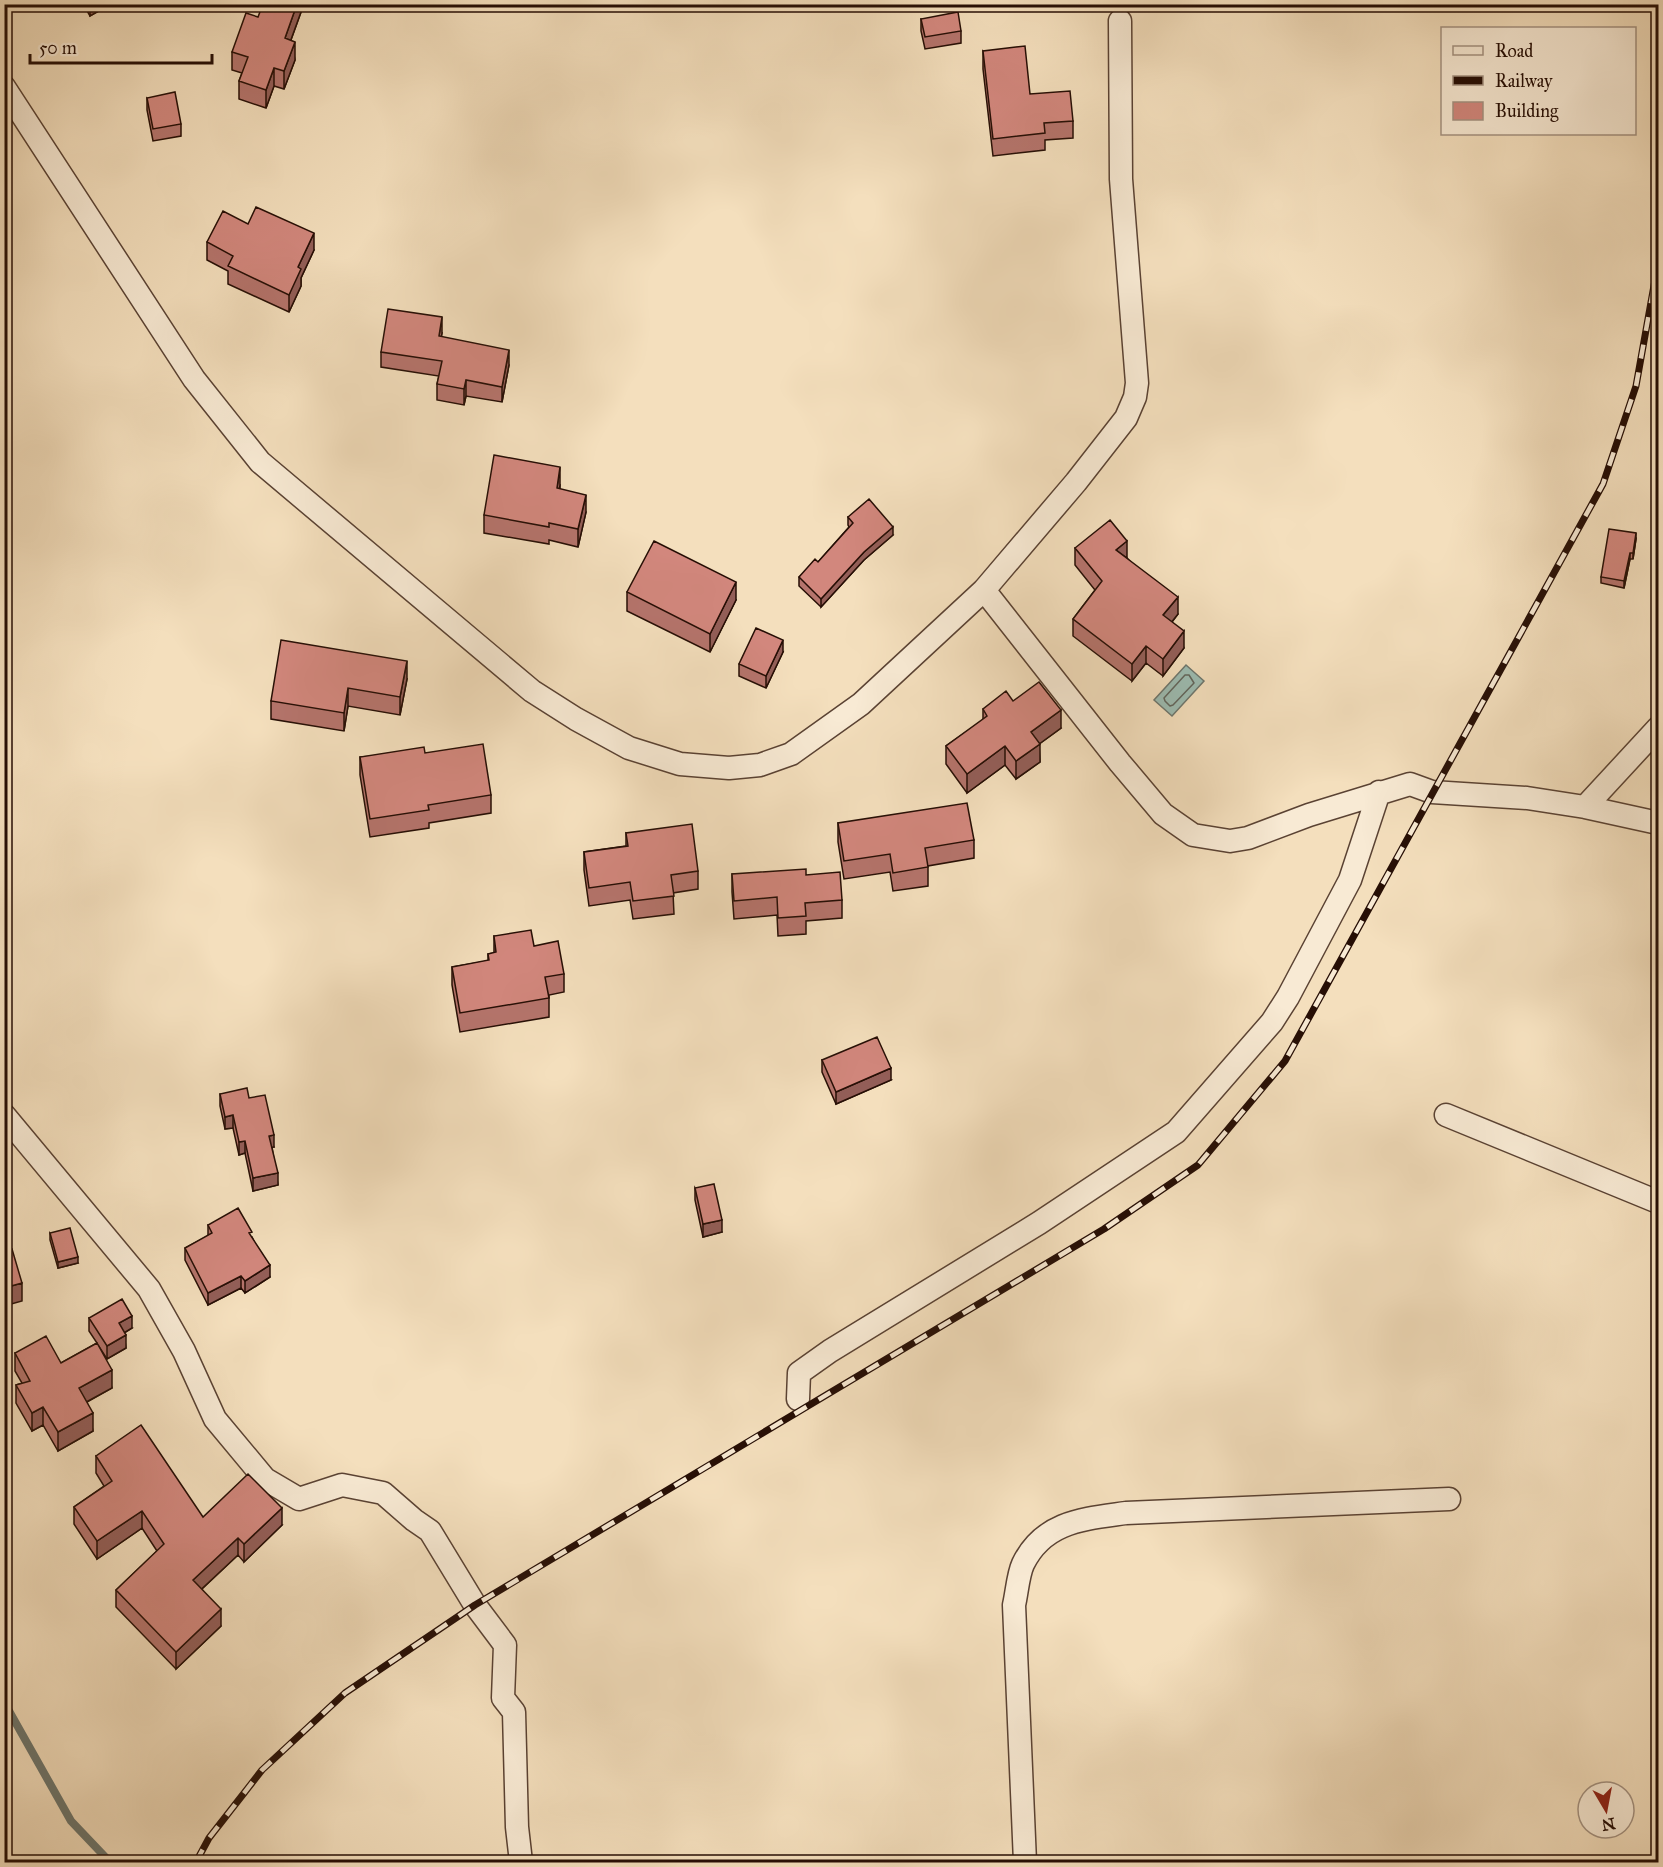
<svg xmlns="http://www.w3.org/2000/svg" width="1663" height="1867" viewBox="0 0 1663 1867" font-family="'IM FELL Great Primer',serif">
<rect width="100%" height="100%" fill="#f4dfbd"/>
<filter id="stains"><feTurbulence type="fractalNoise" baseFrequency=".00333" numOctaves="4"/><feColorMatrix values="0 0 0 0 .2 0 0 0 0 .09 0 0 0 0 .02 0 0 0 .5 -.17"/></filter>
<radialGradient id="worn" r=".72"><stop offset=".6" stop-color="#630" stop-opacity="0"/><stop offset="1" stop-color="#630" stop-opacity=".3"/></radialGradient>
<!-- water -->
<path fill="#9cbcb2" stroke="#6d766d" stroke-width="1.5" d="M 1186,665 L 1204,681 L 1172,716 L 1154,700 Z"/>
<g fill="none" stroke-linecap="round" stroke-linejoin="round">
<!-- shore -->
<path stroke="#61655c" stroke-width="1.5" d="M 1185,675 L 1189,675 L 1194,683 L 1173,705 L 1170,706 L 1165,701 L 1164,698 Z"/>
<!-- stream -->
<path stroke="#6d766d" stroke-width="8" d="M 4,1702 L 71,1821 L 110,1862"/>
<defs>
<path id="minor" d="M 4,87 L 194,379 L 260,462 L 532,691 L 576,719 L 629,748 L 680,764 L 729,768 L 760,765 L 791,754 L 861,704 L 984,590 L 1076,482 L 1126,418 L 1135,397 L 1137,383 L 1121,179 L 1120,21
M 984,590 L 1120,763 L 1163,814 L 1193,835 L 1230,841 L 1248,838 L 1309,815 L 1410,784 L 1432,792 L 1527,798 L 1585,807 L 1658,823
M 1585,807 L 1658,728
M 4,1115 L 149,1289 L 184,1351 L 215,1419 L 265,1479 L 299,1499 L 342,1485 L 383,1493 L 414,1520 L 430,1531 L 475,1605 L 505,1645 L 503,1698 L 514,1712 L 517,1827 L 521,1862
M 1446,1115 L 1658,1202
M 798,1399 L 799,1373 L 830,1351 L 1039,1223 L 1176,1132 L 1272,1022 L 1288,997 L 1350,880 L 1379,792
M 1025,1862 L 1014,1605 C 1017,1592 1018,1575 1023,1564 C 1044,1521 1084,1519 1126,1513 L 1449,1499"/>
</defs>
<!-- minor casing -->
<use href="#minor" stroke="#5a4233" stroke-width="25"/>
<!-- minor -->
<use href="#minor" stroke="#f8ead4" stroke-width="22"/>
<defs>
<path id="rail" d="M 196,1862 L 209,1838 L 262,1770 L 345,1693 L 475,1605 L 1104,1229 L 1198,1165 L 1285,1061 L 1603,484 L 1636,386 L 1658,263"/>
</defs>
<!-- rail casing -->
<use href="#rail" stroke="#260e05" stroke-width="7"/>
<!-- rail -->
<use href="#rail" stroke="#f8ead4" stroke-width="4.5" stroke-dasharray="14" stroke-linecap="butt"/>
</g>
<!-- wall -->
<path fill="#b5746c" stroke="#260e05" stroke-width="1.5" d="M 83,4 L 111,4 L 90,16 Z
M 301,4 L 301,12 L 291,40 L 295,60 L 284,89 L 274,86 L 266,108 L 239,99 L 239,81 L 242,73 L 232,70 L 232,52 L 258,17 Z
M 921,19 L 961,31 L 961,43 L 925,49 L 921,31 Z
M 983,51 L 1030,94 L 1073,121 L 1073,138 L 1045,140 L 1045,150 L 993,156 L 983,69 Z
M 147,98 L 181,124 L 181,136 L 153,141 L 147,110 Z
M 248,224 L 314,250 L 301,278 L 301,286 L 289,312 L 228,284 L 228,271 L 207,260 L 207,242 Z
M 442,333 L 441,337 L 509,365 L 502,402 L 466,396 L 464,405 L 437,400 L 437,384 L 439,376 L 381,367 L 381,352 Z
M 560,485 L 560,489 L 586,512 L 578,547 L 549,540 L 549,544 L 484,533 L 484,515 Z
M 848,517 L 893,535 L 864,560 L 821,607 L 799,586 L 799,577 L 818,562 L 849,527 L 848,525 Z
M 1636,539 L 1633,559 L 1630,559 L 1624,588 L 1601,583 L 1601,577 Z
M 1075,548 L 1127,558 L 1178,614 L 1172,622 L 1184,648 L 1163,676 L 1146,663 L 1132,681 L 1073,636 L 1073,619 L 1095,590 L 1075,565 Z
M 627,592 L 736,600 L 710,652 L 627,611 Z
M 783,652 L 766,688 L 739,676 L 739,664 Z
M 407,679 L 400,715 L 348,706 L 344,731 L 271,719 L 271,701 Z
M 1013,701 L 1061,728 L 1039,744 L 1040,762 L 1016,779 L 1005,765 L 967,793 L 946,764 L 946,746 L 983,720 L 983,709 Z
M 425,753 L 491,795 L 491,813 L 429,823 L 429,828 L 370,837 L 360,775 L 360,757 Z
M 838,823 L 974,840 L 974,858 L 928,866 L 928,886 L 893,891 L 890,872 L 844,879 L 838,842 Z
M 626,833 L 698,871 L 698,889 L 673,893 L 674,914 L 633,919 L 630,900 L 589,906 L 584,870 L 584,852 L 626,846 Z
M 732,874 L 806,875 L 842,900 L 842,918 L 806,921 L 806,934 L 778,936 L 777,915 L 734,919 L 732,892 Z
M 494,936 L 534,946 L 564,974 L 564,992 L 549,995 L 549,1017 L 460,1032 L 452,985 L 452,967 L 488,961 L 488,954 L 494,953 Z
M 822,1060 L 891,1080 L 836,1104 L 822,1072 Z
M 220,1094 L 249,1098 L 274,1147 L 272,1147 L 278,1185 L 253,1191 L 245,1153 L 239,1155 L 233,1128 L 225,1129 L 220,1106 Z
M 695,1188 L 722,1232 L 703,1237 L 695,1200 Z
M 208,1225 L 252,1237 L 270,1277 L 245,1293 L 241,1288 L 208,1305 L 185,1260 L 185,1248 L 208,1236 Z
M 50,1233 L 78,1263 L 58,1268 L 50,1240 Z
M 89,1318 L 132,1328 L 124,1333 L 126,1348 L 107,1359 L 98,1345 L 112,1388 L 87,1402 L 93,1431 L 58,1451 L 43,1425 L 32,1431 L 16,1403 L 16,1385 L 22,1383 L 15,1371 L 15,1353 L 61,1363 L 97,1343 L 89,1331 Z
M 96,1456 L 203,1517 L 282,1525 L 244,1562 L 238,1555 L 202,1589 L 221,1626 L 176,1669 L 116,1607 L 116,1590 L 157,1551 L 142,1528 L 97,1559 L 74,1524 L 74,1507 L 104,1486 L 96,1473 Z"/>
<!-- shaded-wall -->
<path fill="#935e58" stroke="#260e05" stroke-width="1.5" d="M 90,4 L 111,4 L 90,16 Z
M 297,4 L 301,4 L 301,12 L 285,56 L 285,38 Z
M 295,42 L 295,60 L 284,89 L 284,71 Z
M 274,68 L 274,86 L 266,108 L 266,90 Z
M 314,233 L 314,250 L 301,278 L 301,286 L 289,312 L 289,295 L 298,267 Z
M 442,317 L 442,333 L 439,352 L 439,336 Z
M 509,350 L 509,365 L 502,402 L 502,387 Z
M 466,380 L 466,396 L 464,405 L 464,389 Z
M 560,467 L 560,485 L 557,505 L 557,488 Z
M 586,495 L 586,512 L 578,547 L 578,529 Z
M 893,527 L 893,535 L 864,560 L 821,607 L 821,599 L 864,552 Z
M 1636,533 L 1636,539 L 1633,559 L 1633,553 Z
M 1127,541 L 1127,558 L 1116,550 Z
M 1630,553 L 1630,559 L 1624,588 L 1624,581 Z
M 736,582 L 736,600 L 710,652 L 710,634 Z
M 1178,597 L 1178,614 L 1163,633 L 1163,615 Z
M 1184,631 L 1184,648 L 1163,676 L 1163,659 Z
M 783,640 L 783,652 L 766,688 L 766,676 Z
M 1146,646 L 1146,663 L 1132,681 L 1132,664 Z
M 407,661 L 407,679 L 400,715 L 400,697 Z
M 348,688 L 348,706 L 344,731 L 344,713 Z
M 1061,710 L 1061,728 L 1031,750 L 1031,732 Z
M 1040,744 L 1040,762 L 1016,779 L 1016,761 Z
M 1005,746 L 1005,765 L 967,793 L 967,774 Z
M 891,1068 L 891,1080 L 836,1104 L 836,1092 Z
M 233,1115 L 233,1128 L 225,1129 L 225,1117 Z
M 274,1135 L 274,1147 L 269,1148 L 269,1136 Z
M 245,1141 L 245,1153 L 239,1155 L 239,1142 Z
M 278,1173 L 278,1185 L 253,1191 L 253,1178 Z
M 722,1220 L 722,1232 L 703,1237 L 703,1224 Z
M 78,1257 L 78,1263 L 58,1268 L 58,1262 Z
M 270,1265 L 270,1277 L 245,1293 L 245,1281 Z
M 241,1276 L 241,1288 L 208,1305 L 208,1293 Z
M 22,1283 L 22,1301 L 4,1306 L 4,1288 Z
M 132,1316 L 132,1328 L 119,1336 L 119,1323 Z
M 126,1335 L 126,1348 L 107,1359 L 107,1346 Z
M 112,1370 L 112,1388 L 79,1406 L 79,1388 Z
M 43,1407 L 43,1425 L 32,1431 L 32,1413 Z
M 93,1413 L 93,1431 L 58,1451 L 58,1432 Z
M 282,1508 L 282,1525 L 244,1562 L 244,1544 Z
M 142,1511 L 142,1528 L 97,1559 L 97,1541 Z
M 238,1538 L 238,1555 L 193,1597 L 193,1580 Z
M 221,1609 L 221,1626 L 176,1669 L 176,1652 Z"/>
<!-- building -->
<path fill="#d2877d" stroke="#260e05" stroke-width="1.5" d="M 263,4 L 297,4 L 285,38 L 295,42 L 284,71 L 274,68 L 266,90 L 239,81 L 248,57 L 232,52 L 246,13 L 258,17 Z
M 958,12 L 961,31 L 925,37 L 921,19 Z
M 1025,46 L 1030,94 L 1070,91 L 1073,121 L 1044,123 L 1045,133 L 993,139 L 983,51 Z
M 175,92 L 181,124 L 153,129 L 147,98 Z
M 256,207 L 314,233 L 298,267 L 301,269 L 289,295 L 228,266 L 233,256 L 207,242 L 223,211 L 248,224 Z
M 388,309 L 442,317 L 439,336 L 509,350 L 502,387 L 466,380 L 464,389 L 437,384 L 442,361 L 381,352 Z
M 494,455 L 560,467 L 557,488 L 586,495 L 578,529 L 549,523 L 549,527 L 484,515 Z
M 869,499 L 893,527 L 864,552 L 821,599 L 799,577 L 815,559 L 818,562 L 853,523 L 848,517 Z
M 1110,520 L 1127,541 L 1116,550 L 1178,597 L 1163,615 L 1184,631 L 1163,659 L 1146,646 L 1132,664 L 1073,619 L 1102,581 L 1075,548 Z
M 1609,529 L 1636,533 L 1633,553 L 1630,553 L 1624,581 L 1601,577 Z
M 654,541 L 736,582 L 710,634 L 627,592 Z
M 756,628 L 783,640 L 766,676 L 739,664 Z
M 281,640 L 407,661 L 400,697 L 348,688 L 344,713 L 271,701 Z
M 1039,682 L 1061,710 L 1031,732 L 1040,744 L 1016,761 L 1005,746 L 967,774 L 946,746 L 987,716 L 983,709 L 1006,691 L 1013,701 Z
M 483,744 L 491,795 L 428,805 L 429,810 L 370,819 L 360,757 L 424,747 L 425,753 Z
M 967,803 L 974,840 L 925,848 L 928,867 L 893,873 L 890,854 L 844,861 L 838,823 Z
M 692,824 L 698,871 L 671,875 L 674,896 L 633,901 L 630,882 L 589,888 L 584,852 L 628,846 L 626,833 Z
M 806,869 L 806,875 L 840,872 L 842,900 L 805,903 L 806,916 L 778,918 L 777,897 L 734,901 L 732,874 Z
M 531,930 L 534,946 L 558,941 L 564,974 L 545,977 L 549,998 L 460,1013 L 452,967 L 489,960 L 488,954 L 496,952 L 494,936 Z
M 877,1037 L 891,1068 L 836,1092 L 822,1060 Z
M 247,1088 L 249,1098 L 265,1095 L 274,1135 L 269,1136 L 278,1173 L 253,1178 L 245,1141 L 239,1142 L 233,1115 L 225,1117 L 220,1094 Z
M 714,1184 L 722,1220 L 703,1224 L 695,1188 Z
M 238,1208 L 252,1232 L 249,1233 L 270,1265 L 245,1281 L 241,1276 L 208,1293 L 185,1248 L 212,1233 L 208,1225 Z
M 70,1228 L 78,1257 L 58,1262 L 50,1233 Z
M 12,1249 L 22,1283 L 4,1288 L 4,1251 Z
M 122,1299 L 132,1316 L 119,1323 L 126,1335 L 107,1346 L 89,1318 Z
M 46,1336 L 61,1363 L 97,1343 L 112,1370 L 79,1388 L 93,1413 L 58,1432 L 43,1407 L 32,1413 L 16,1385 L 30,1381 L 15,1353 Z
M 141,1425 L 203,1517 L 248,1474 L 282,1508 L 244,1544 L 238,1538 L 193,1580 L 221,1609 L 176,1652 L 116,1590 L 164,1544 L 142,1511 L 97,1541 L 74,1507 L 112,1481 L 96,1456 Z"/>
<!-- margin -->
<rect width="1663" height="1867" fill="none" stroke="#f4dfbd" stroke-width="24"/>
<rect x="6" y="6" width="1651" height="1855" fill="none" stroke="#260e05" stroke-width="3"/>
<rect x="12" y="12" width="1639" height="1843" fill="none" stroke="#260e05" stroke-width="1.5"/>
<!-- legend -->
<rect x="1441" y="27" width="195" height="108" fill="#f8ead4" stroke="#a49281" stroke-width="1.5"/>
<rect x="1453" y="46" width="30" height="9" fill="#f8ead4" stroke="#a49281" stroke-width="1.5"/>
<text x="1495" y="57" font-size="18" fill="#260e05">Road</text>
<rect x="1453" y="76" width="30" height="9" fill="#260e05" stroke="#a49281" stroke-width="1.5"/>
<text x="1495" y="87" font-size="18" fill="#260e05">Railway</text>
<rect x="1453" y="102" width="30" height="18" fill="#d2877d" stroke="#a49281" stroke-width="1.5"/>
<text x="1495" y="117" font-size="18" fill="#260e05">Building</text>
<!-- north arrow -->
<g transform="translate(1606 1810) rotate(170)"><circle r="28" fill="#f8ead4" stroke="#a49281" stroke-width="1.5"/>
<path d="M0-4.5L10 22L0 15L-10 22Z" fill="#8f2418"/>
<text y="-9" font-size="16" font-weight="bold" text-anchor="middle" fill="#260e05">N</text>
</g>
<!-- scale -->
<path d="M30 54v9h182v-9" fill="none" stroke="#260e05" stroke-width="3"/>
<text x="39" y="54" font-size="18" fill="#260e05" stroke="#f8ead4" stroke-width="4.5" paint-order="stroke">50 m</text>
<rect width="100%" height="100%" filter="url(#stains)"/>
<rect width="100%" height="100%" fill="url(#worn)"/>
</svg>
